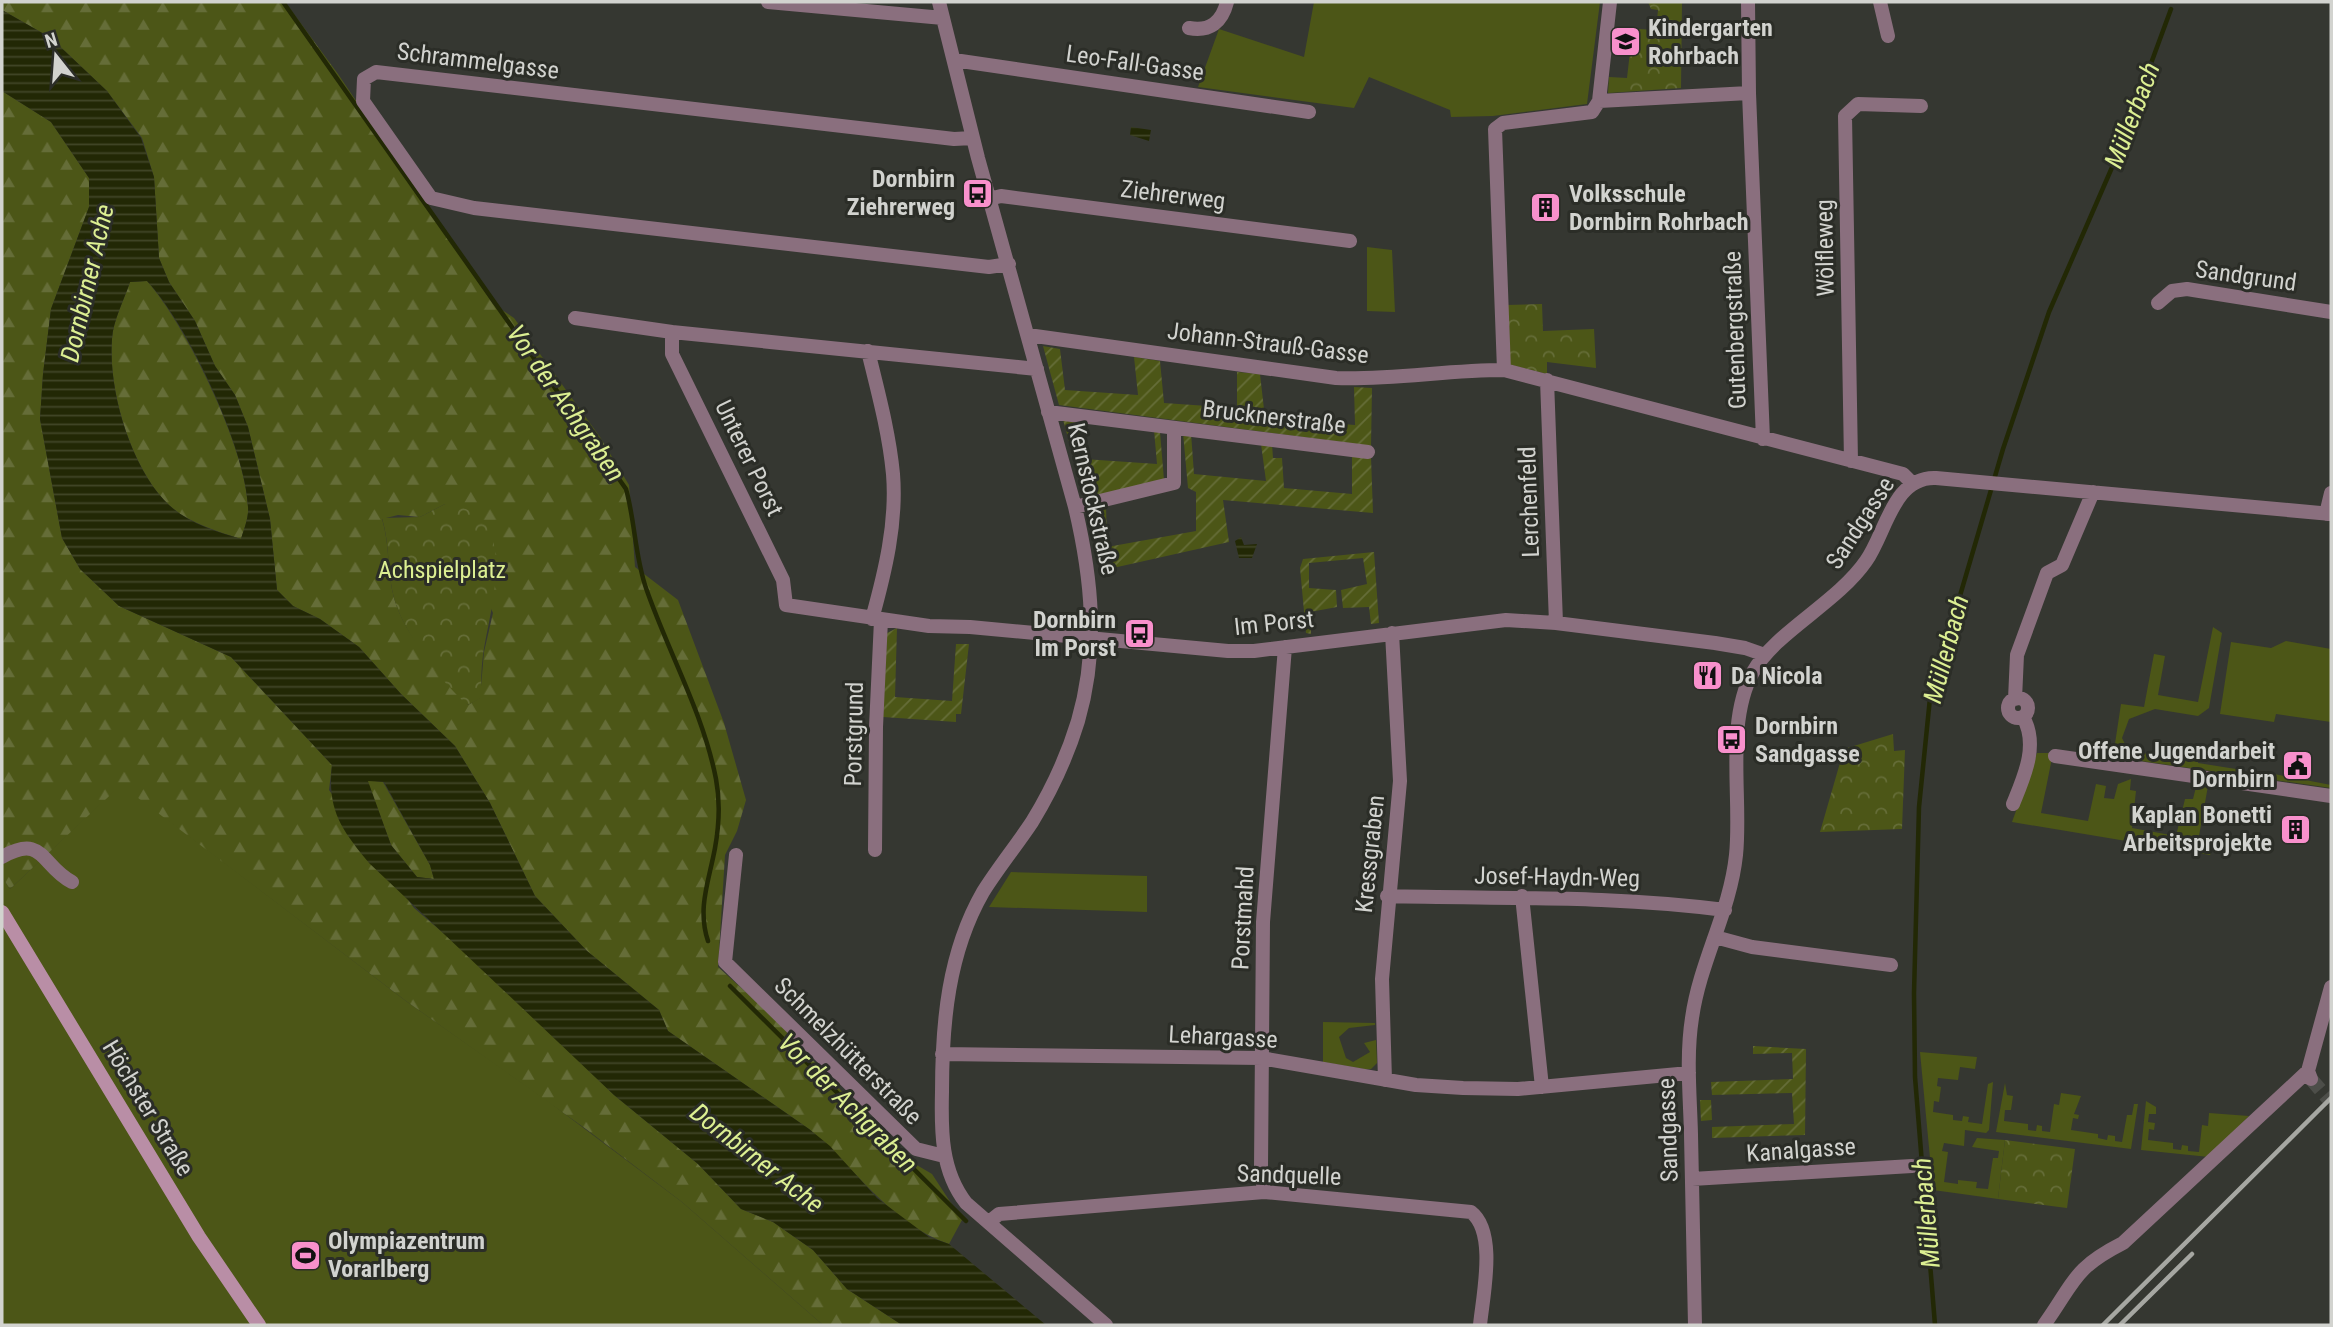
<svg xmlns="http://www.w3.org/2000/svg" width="2333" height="1327" viewBox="0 0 2333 1327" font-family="'Roboto Condensed',sans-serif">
<defs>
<pattern id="forest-firs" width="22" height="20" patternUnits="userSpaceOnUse" patternTransform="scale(1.75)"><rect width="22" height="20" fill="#4c5617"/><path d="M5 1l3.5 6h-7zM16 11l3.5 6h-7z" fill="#656d38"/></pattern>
<pattern id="park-crowns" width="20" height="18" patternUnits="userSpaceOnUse" patternTransform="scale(1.75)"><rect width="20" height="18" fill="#4c5617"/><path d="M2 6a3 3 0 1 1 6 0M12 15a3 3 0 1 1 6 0" fill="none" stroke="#656d38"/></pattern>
<pattern id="garden-furrows" width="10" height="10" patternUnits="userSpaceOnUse" patternTransform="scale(1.75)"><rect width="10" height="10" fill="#4c5617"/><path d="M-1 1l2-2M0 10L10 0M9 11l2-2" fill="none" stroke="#656d38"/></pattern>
<pattern id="water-rules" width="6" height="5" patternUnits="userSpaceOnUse" patternTransform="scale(1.75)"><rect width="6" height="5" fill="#222805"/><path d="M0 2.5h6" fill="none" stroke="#414628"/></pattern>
</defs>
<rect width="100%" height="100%" fill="#353731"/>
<!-- grass -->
<path fill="#4c5617" d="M 1314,2 L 1600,2 L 1587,104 L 1493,116 L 1451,117 L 1450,110 L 1369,77 L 1354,108 L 1198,87 L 1219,29 L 1304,57 Z
M 1367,247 L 1392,250 L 1395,312 L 1367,311 Z
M 2213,627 L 2222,633 L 2209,708 L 2198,716 L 2155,709 L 2129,719 L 2122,738 L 2127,748 L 2141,753 L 2198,759 L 2198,763 L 2236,769 L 2236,772 L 2262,776 L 2264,772 L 2331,785 L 2331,788 L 2113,757 L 2121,704 L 2144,707 L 2154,654 L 2165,656 L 2158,695 L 2198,702 Z
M 2286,641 L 2331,649 L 2331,722 L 2276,714 L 2274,722 L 2220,714 L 2231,642 L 2271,648 Z
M 2037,753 L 2053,753 L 2041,813 L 2088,821 L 2096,784 L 2106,786 L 2104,798 L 2114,799 L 2118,784 L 2131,779 L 2130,790 L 2136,791 L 2132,828 L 2176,836 L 2185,799 L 2193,799 L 2196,787 L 2208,786 L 2197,847 L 2212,850 L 2210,855 L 2012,822 Z
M 121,784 L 406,1001 L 545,1099 L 682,1202 L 823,1325 L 2,1325 L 2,877 L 10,889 Z
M 1011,872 L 1147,876 L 1147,912 L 989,907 Z
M 1323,1022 L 1375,1023 L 1375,1025 L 1349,1028 L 1339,1037 L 1346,1058 L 1353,1062 L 1370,1052 L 1364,1043 L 1376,1040 L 1377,1063 L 1371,1069 L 1364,1069 L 1323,1062 Z
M 1920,1052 L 1977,1057 L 1975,1069 L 1960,1067 L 1958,1080 L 1938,1078 L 1937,1086 L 1941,1087 L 1939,1102 L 1934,1101 L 1933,1112 L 1953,1115 L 1953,1120 L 1962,1121 L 1963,1116 L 1969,1117 L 1968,1122 L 1982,1124 L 1988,1084 L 1993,1082 L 1989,1130 L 1986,1133 L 1965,1130 L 1964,1146 L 1944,1143 L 1942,1151 L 1948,1152 L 1944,1182 L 1958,1184 L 1958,1180 L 1977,1182 L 1976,1188 L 1988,1189 L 1993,1158 L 1998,1158 L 1999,1151 L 1972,1147 L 1977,1138 L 2005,1140 L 1998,1199 L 1933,1190 Z
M 2005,1083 L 2007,1095 L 2013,1096 L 2011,1110 L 2005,1110 L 2004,1121 L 2028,1124 L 2028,1130 L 2036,1131 L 2037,1125 L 2042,1126 L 2042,1131 L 2050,1132 L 2054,1104 L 2059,1105 L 2061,1093 L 2081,1096 L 2074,1114 L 2079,1115 L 2078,1119 L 2073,1118 L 2071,1130 L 2098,1134 L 2098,1138 L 2107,1140 L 2108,1135 L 2115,1136 L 2115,1141 L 2122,1142 L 2127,1115 L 2132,1115 L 2134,1104 L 2138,1104 L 2131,1149 L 1996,1132 Z
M 2146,1101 L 2156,1107 L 2156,1114 L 2149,1114 L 2148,1122 L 2155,1123 L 2154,1130 L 2149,1129 L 2148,1140 L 2173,1143 L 2173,1149 L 2181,1150 L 2182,1145 L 2188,1146 L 2188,1151 L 2199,1152 L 2202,1125 L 2208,1126 L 2209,1113 L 2249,1116 L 2209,1157 L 2141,1150 Z"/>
<!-- forest -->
<path fill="url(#forest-firs)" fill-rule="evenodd" d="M 2,2 L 285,2 L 338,74 L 493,304 L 514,318 L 600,437 L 629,485 L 635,567 L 678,600 L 724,723 L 746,800 L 737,831 L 725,855 L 718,967 L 769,1013 L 903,1157 L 932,1174 L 962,1220 L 949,1244 C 889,1223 856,1168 809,1129 L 668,1031 L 659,1010 L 587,951 L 535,896 L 490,803 L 455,746 L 401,694 L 359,647 L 320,619 L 293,606 L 277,590 L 270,519 L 248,427 L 235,395 L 215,366 L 195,321 L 169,282 L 159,258 L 154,177 L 142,138 L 107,91 L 51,38 L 2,10 ZM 445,504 L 493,613 L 484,652 L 480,698 L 468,705 C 442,677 404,635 394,598 C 387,572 390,545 382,519 L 398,515 L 420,517 Z
M 2,91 L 51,122 L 89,178 L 89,207 L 51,309 L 43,374 L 40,419 L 62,538 L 80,569 L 119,606 L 231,657 L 332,765 L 329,790 L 414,908 L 469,955 L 614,1095 L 698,1164 L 741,1209 L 773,1222 L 813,1250 L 847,1289 L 902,1325 L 823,1325 L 682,1202 L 586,1129 L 406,1001 L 121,785 L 10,889 L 2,877 Z
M 147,281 C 186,325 246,448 248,507 C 249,517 244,529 241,539 C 214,530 184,522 164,500 C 130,463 108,389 112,339 C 113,321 124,300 130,282 Z
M 367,780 L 383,782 L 430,865 L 434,879 L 417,877 L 391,845 Z"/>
<!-- park -->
<path fill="url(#park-crowns)" d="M 1648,2 L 1682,2 L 1681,88 L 1608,93 L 1609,77 L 1627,78 L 1630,52 L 1635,53 L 1638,29 L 1656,30 L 1658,10 L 1651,9 Z
M 1542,304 L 1543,331 L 1594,329 L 1596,368 L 1547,362 L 1547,374 L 1507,364 L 1506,305 Z
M 445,504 C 455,506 468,508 476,514 C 513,540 488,619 483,655 C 481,669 481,684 481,698 L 468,705 C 442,684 402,630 394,598 C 387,571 390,545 382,518 L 420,517 Z
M 1893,734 L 1894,751 L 1905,750 L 1902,829 L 1820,832 L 1844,749 Z
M 2005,1140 L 2075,1149 L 2067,1208 L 1998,1199 Z"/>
<!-- garden -->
<path fill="url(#garden-furrows)" d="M 1043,346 L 1060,349 L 1065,390 L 1138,395 L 1134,357 L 1160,361 L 1164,403 L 1237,408 L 1237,372 L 1260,374 L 1265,418 L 1355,425 L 1354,387 L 1372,388 L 1371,446 L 1059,405 Z
M 1063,420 L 1080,420 L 1084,459 L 1157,464 L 1154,430 L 1160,432 L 1164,480 L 1085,498 Z
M 1183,433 L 1191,433 L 1194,474 L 1266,481 L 1261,444 L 1272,444 L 1273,458 L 1282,458 L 1284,488 L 1352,494 L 1352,455 L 1371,457 L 1373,513 L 1223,500 L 1229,542 L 1104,570 L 1088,510 L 1106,505 L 1107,547 L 1196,531 L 1196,492 L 1188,488 Z
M 1374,552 L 1379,623 L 1371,624 L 1369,607 L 1343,608 L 1341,590 L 1367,584 L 1363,558 L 1309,563 L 1309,588 L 1336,590 L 1337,607 L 1310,612 L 1311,634 L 1306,633 L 1300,568 L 1303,559 Z
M 897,628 L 895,697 L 952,701 L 956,644 L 969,644 L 961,714 L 956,714 L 956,722 L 883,717 L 887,633 Z
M 1753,1046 L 1806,1049 L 1805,1135 L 1712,1138 L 1712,1127 L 1794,1124 L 1792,1093 L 1712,1095 L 1711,1082 L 1793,1079 L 1792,1053 L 1753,1054 Z
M 1700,1100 L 1711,1100 L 1712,1120 L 1701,1121 Z"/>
<!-- water -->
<path fill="url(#water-rules)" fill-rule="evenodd" d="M 2,10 L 51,38 L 107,91 L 141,138 L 154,177 L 159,258 L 169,282 L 195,321 L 215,366 L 235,395 L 248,427 L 270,519 L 277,590 L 293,606 L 320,619 L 359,647 L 401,694 L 455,746 L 490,803 L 535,896 L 587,951 L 659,1010 L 668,1031 L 809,1129 L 830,1146 L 877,1198 L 929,1237 L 949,1244 L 1046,1325 L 902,1325 L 847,1289 L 813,1250 L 773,1222 L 741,1209 L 698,1164 L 614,1095 L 369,863 C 341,829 327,810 332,765 L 231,657 L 119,606 L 80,569 L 62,538 L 40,419 L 43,374 L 51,309 L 89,207 L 89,178 L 51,122 L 2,91 ZM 147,281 C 187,323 246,448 248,507 C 249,517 244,529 241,539 C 214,531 184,522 164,500 C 130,463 108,390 112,339 C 113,321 124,300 130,282 ZM 368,781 L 384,782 L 430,865 L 434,879 L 417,877 L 391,845 Z
M 1131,127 L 1151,130 L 1149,141 L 1130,135 Z
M 1241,537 L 1244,545 L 1257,544 L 1252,558 L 1239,558 L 1235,541 Z"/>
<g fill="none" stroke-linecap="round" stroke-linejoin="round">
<!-- stream -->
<path stroke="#222805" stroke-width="4.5" d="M 283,2 L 626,489 C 635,521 635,557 646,588 C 668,652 703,712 716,779 C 720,800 719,826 715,848 C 709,881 697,908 708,941
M 730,986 L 966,1221
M 1935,1325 L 1915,1077 L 1914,993 L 1919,807 L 1930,698 L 2003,449 L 2049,312 L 2117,156 L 2171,9"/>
<!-- minor-tunnel -->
<path stroke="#4d4e49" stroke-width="14" stroke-dasharray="14 7" stroke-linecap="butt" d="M 2311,1079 L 2331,1102"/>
<!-- minor -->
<path stroke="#8a6f7e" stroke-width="14" d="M 768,2 L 943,18
M 939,2 L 978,158 L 1075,507 C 1092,579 1099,649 1078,721 C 1067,757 1051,791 1032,822 C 1016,846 998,868 983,892 C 948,953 942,1023 942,1092 C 941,1131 941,1171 966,1203 L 1106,1325
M 1748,2 L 1749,93 L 1763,439
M 1880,2 L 1888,36
M 1189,28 C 1210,32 1222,22 1227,2
M 954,60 L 1309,112
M 1599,101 L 1749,93
M 973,138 L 954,139 L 376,72 L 364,79 L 363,101 L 431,198 L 474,208 L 989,267 L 1009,264
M 989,199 L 1001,196 L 1350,241
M 2158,303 L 2172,291 L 2187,289 L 2331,312
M 575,318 L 672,332 L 672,354 L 783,580 L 786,605 L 929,626 L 970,627 L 1228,651 L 1254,651 L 1506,620 L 1556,623 L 1715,643 L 1745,648 L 1765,655
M 672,332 L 1037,369
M 1028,335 L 1336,378 C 1392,380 1447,370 1504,370 L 1903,474 L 1912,483
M 868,351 C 878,392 889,432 893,474 C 897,523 885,572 872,619
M 1504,370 L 1495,129 L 1503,123 L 1592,112 L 1599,101 L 1610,2
M 1547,380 L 1556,623
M 1048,412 L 1368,452
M 1851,461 L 1845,116 L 1858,104 L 1921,106
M 1075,507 L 1174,483 L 1174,428
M 2326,514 L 2331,493
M2008 708a10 10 0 1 1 20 0a10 10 0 1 1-20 0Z
M 2015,699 L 2017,655 L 2047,573 L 2062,565 L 2093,492
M 2055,756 L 2331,796
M 2013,804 C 2024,777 2039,745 2023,717
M 875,850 L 876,727 L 881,620
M 736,855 L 725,962 L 916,1149 L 944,1156
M 2,857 C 44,833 41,866 72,882
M 1387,896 C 1500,899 1612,895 1725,910
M 1522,896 L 1542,1087
M 1715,937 L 1752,947 L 1891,965
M 942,1054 L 1261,1058 L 1416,1085 L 1463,1088 L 1518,1089 L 1689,1073
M 2311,1079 L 2308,1071 L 2331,987
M 1385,1080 L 1382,979 L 1400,781 L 1392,633
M 1692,1179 L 1912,1166
M 1264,1192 L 1261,1167 L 1263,922 L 1285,647
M 989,1222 L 999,1214 L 1264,1192 L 1471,1212 C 1497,1232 1483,1295 1480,1325
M 1695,1325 C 1694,1262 1692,1198 1691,1134 C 1690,1096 1686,1056 1692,1018 C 1700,961 1730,912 1736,855 C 1742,799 1725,722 1753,672 C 1774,633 1837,603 1866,561 C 1886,533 1893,476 1936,478 L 2331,514
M 2044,1325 C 2075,1282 2072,1269 2123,1243 L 2308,1071"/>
<!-- secondary -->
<path stroke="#b98ea6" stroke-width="14" d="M 2,912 L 199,1237 L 259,1325"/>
<!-- rail -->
<path stroke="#a6a7a2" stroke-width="4.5" d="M 2103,1325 L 2331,1098
M 2120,1325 L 2192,1254"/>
</g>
<!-- icons -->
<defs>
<symbol id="school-square" viewBox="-11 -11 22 22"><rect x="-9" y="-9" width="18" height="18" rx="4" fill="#f890cc" stroke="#2b2d27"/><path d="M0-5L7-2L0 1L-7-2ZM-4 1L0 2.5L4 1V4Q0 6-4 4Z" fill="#111"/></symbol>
<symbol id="bus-square" viewBox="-11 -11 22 22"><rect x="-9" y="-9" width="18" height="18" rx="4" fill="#f890cc" stroke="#2b2d27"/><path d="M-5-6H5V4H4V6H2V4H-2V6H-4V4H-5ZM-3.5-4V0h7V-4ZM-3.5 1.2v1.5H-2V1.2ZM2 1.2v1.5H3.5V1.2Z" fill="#111"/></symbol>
<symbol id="building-square" viewBox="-11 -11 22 22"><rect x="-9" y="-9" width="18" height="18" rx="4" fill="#f890cc" stroke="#2b2d27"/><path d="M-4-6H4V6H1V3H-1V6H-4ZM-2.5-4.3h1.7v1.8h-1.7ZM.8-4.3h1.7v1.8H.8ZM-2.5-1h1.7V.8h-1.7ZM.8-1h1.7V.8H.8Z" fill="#111"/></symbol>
<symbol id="restaurant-square" viewBox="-11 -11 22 22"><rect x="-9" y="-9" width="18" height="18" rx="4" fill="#f890cc" stroke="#2b2d27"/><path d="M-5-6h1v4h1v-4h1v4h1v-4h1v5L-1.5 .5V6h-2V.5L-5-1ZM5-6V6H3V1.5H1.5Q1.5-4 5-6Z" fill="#111"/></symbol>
<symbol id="civic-square" viewBox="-11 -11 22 22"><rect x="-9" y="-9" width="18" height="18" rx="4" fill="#f890cc" stroke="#2b2d27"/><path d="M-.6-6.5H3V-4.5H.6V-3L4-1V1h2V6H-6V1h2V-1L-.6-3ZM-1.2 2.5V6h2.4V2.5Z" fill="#111"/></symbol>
<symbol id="stadium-square" viewBox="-11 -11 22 22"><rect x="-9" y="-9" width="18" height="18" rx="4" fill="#f890cc" stroke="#2b2d27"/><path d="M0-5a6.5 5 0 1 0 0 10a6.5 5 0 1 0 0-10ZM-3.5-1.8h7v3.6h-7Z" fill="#111"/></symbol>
</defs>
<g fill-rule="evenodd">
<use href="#school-square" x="1608" y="24" width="35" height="35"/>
<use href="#bus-square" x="960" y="176" width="35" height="35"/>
<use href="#building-square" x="1528" y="190" width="35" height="35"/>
<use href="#bus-square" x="1122" y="616" width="35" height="35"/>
<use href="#restaurant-square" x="1690" y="658" width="35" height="35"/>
<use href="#bus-square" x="1714" y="722" width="35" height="35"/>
<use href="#civic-square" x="2280" y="748" width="35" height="35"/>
<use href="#building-square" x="2278" y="812" width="35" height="35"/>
<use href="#stadium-square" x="288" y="1238" width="35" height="35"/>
</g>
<g text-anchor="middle" stroke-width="6" stroke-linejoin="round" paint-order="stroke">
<!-- poi labels -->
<g font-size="24" font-weight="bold" fill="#d2d3cf" stroke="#2b2d27" text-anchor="start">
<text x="1648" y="36">Kindergarten<tspan x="1648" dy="28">Rohrbach</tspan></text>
<text x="955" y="187" text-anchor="end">Dornbirn<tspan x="955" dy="28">Ziehrerweg</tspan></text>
<text x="1569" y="202">Volksschule<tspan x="1569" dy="28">Dornbirn Rohrbach</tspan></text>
<text x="1116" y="628" text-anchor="end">Dornbirn<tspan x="1116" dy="28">Im Porst</tspan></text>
<text x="1731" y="684">Da Nicola</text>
<text x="1755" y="734">Dornbirn<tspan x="1755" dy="28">Sandgasse</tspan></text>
<text x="2275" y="759" text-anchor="end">Offene Jugendarbeit<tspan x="2275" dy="28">Dornbirn</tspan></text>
<text x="2272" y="823" text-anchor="end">Kaplan Bonetti<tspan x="2272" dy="28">Arbeitsprojekte</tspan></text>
<text x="328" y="1249">Olympiazentrum<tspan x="328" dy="28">Vorarlberg</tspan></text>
</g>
<!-- street labels -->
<g font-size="24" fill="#d2d3cf" stroke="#2b2d27">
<text transform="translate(478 61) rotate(7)" y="8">Schrammelgasse</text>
<text transform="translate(1135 63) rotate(8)" y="8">Leo-Fall-Gasse</text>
<text transform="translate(1173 195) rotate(7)" y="8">Ziehrerweg</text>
<text transform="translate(1825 248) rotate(-91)" y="8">Wölfleweg</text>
<text transform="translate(2246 276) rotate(8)" y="8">Sandgrund</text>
<text transform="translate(1735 330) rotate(-92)" y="8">Gutenbergstraße</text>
<text transform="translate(1268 343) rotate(7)" y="8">Johann-Strauß-Gasse</text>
<text transform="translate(1274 417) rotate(7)" y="8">Brucknerstraße</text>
<text transform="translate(749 458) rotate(64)" y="8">Unterer Porst</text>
<text transform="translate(1093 499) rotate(77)" y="8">Kernstockstraße</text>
<text transform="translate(1529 502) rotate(-92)" y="8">Lerchenfeld</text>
<text transform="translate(1860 523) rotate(-57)" y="8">Sandgasse</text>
<text transform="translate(1274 623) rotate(-6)" y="8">Im Porst</text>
<text transform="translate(854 734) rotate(-89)" y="8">Porstgrund</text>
<text transform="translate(1370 854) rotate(-84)" y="8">Kressgraben</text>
<text transform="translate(1557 877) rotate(1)" y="8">Josef-Haydn-Weg</text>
<text transform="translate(1243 918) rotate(-87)" y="8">Porstmahd</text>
<text transform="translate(1223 1037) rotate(3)" y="8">Lehargasse</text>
<text transform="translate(848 1051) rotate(45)" y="8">Schmelzhütterstraße</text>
<text transform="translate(148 1108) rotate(59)" y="8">Höchster Straße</text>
<text transform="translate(1668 1130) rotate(-92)" y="8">Sandgasse</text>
<text transform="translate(1801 1150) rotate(-4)" y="8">Kanalgasse</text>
<text transform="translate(1289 1175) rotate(2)" y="8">Sandquelle</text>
</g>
<!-- park labels -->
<g font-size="24" fill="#dcef92" stroke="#2b2d27">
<text x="442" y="578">Achspielplatz</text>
</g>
<!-- water labels -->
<g font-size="26" font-style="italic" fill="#dcef92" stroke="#2b2d27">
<text transform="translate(2132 115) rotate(-69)" y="9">Müllerbach</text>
<text transform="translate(87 283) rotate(-77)" y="9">Dornbirner Ache</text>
<text transform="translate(566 403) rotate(55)" y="9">Vor der Achgraben</text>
<text transform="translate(1946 649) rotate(-75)" y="9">Müllerbach</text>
<text transform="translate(848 1103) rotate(45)" y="9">Vor der Achgraben</text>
<text transform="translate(757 1158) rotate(38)" y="9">Dornbirner Ache</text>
<text transform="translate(1926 1213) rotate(-95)" y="9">Müllerbach</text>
</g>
</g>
<!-- border -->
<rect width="2333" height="1327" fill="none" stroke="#d2d3cf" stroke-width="7"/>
<!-- north arrow -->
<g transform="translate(56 56) rotate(343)" stroke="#2b2d27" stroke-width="5" paint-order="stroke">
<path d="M0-5L12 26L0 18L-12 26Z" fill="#d2d3cf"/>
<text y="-10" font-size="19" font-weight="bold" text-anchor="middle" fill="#d2d3cf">N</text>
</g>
</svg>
